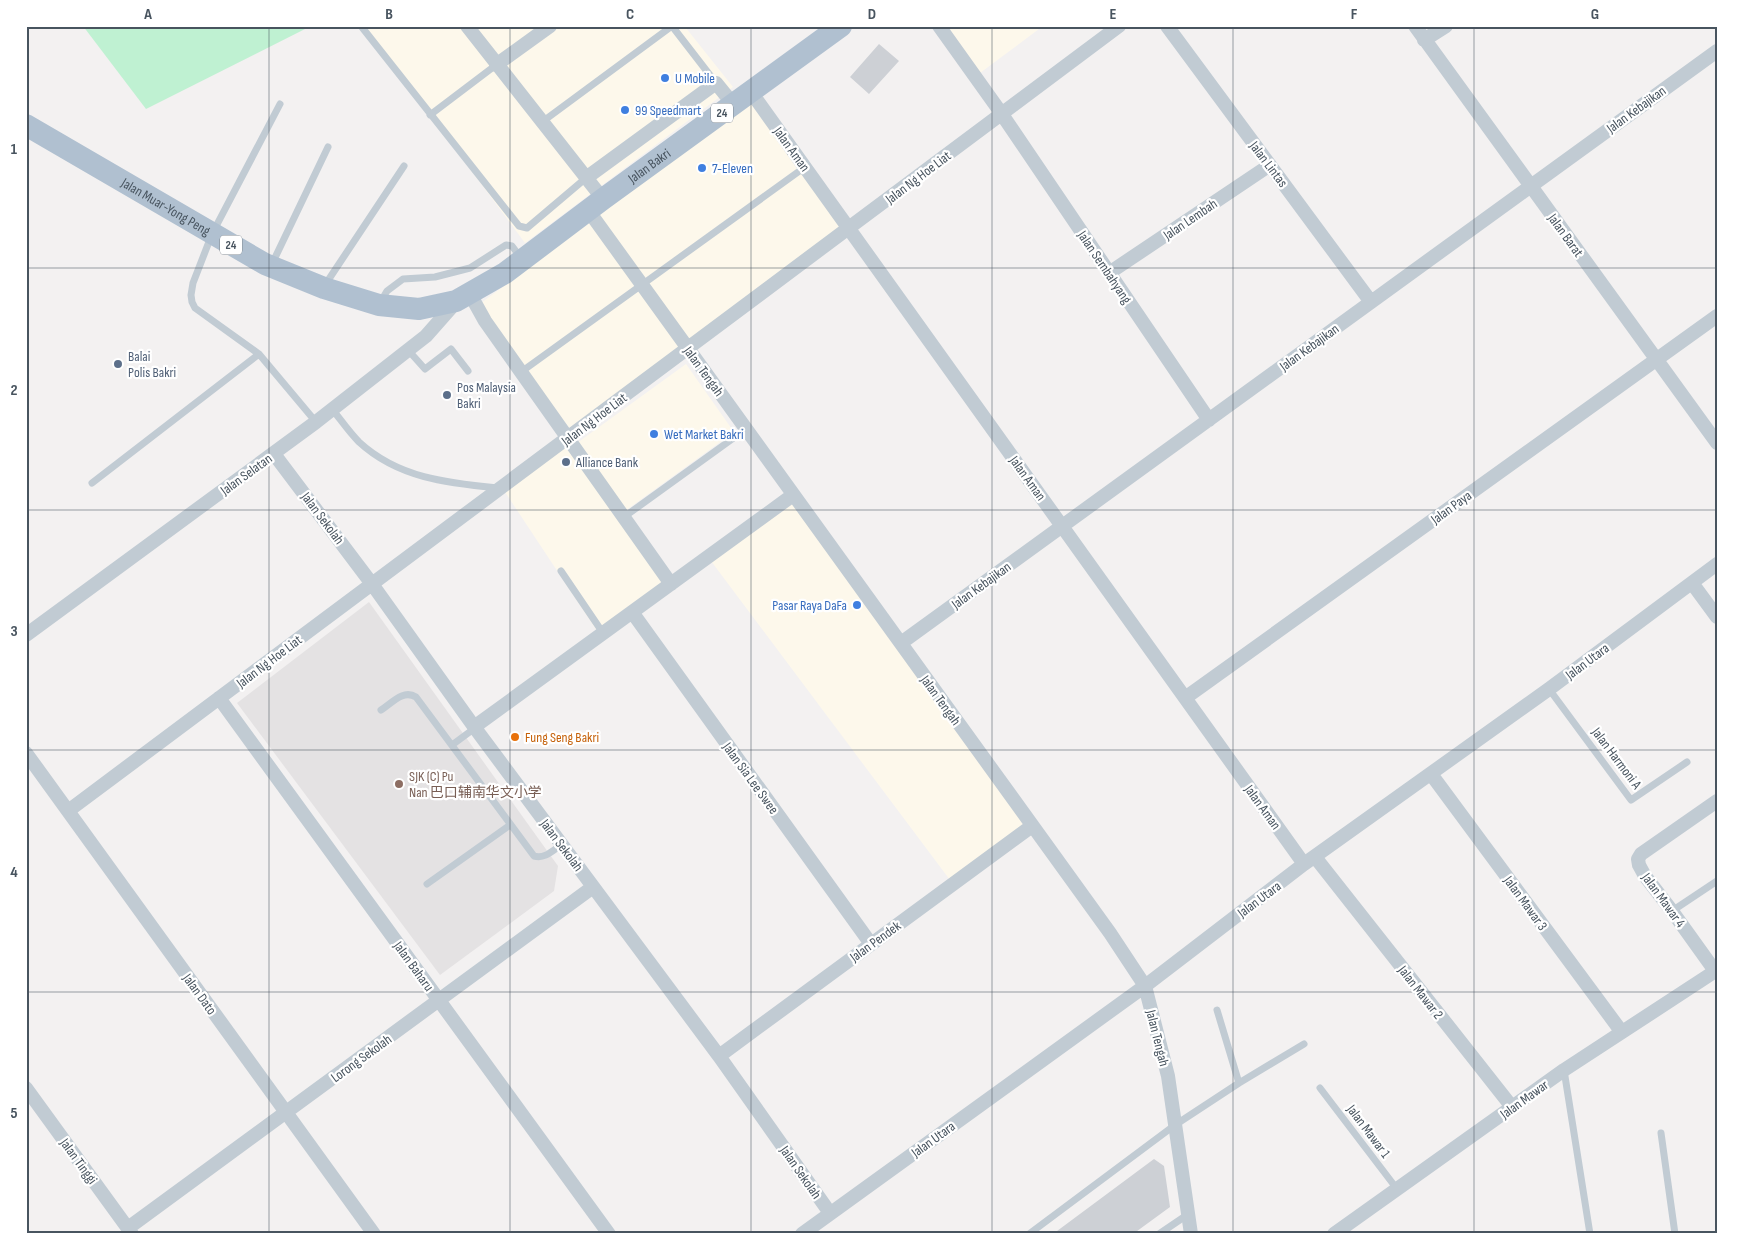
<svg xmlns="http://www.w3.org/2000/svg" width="1743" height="1260" viewBox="0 0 1743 1260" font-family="'Sofia Sans Condensed','Noto Sans SC',sans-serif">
<rect width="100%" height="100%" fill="#f3f1f1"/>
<!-- commercial -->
<path fill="#fdf8eb" d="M 364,26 L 688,26 L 686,28 L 733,87 L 525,243 Z
M 946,26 L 1043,26 L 980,73 Z
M 761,95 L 851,221 L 570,429 L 511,350 L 481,303 Z
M 686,364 L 734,432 L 625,511 L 577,443 Z
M 567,444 L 664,582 L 597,631 L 505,492 Z
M 793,504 L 1024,824 L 950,880 L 711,561 Z"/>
<!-- education -->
<path fill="#e4e2e3" d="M 369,602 L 558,866 L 554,891 L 440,975 L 237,703 Z"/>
<!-- green -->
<path fill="#bff1d2" d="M 83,26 L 311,26 L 146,109 Z"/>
<!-- building -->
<path fill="#cdd0d5" d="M 879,44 L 899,61 L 869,94 L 850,77 Z
M 1154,1159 L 1164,1166 L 1170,1207 L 1133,1234 L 1053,1234 Z"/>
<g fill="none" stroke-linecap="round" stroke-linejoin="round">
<!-- lane -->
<path stroke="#c1cbd3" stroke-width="7" d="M 361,26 L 519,226 L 527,228 L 586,178
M 672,26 L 716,83
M 280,104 L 212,234 L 193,283 L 191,295 L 192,302 L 195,308 L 259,354 L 316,422
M 430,115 L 496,65
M 542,122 L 672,26
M 272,264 L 328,147
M 325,285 L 404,166
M 381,301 L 387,291 L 403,279 L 435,277 L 470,268 L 506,245 L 512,246 L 521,258
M 408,350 L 425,369 L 451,349 L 468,371
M 521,372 L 805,167
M 332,409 C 341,420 349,432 359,442 C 398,478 447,483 498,488
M 92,483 L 259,354
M 624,517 L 746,429
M 561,571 L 603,633
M 1549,689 L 1631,800 L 1687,762
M 381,710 C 392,703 403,689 416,697 L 534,856 C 545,859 552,851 561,845
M 452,745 L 475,728
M 427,884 L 510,825
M 1672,911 L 1717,881
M 1217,1010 L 1239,1083
M 1564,1070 L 1590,1234
M 1320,1088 L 1397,1189
M 1661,1133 L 1675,1234
M 1029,1234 L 1175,1125 L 1239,1083 L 1304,1044
M 1159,1234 L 1187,1215"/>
<!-- street -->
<path stroke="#c1cbd3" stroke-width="14" d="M 467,26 L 603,199
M 939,26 L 999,110 L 1209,420
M 1167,26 L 1371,302
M 1415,26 L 1717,443
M 1424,40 L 1446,26
M 496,65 L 550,26
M 751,92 L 1304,864
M 586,178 L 716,83 L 733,104
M 588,210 L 1110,933 L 1145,986 L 1168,1076 L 1191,1234
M 1109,273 L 1270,165
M 470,294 L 485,321 L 671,584
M 274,454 L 372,584 L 475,728 L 719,1056 L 830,1213
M 1692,583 L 1717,617
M 632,612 L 871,944
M 26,635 L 316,422 L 426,336 L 456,302
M 901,643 L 1717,51
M 219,698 L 609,1234
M 1185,698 L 1717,316
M 474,727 L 793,495
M 26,753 L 374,1234
M 1431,774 L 1621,1031
M 68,811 L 1119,26
M 1315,857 L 1512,1107
M 1715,971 L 1672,911 L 1645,876 L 1639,865 L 1638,859 L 1641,854 L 1717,801
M 719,1056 L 1032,826
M 26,1088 L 132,1234
M 128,1228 L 593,887
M 802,1234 L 1145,986 L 1304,864 L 1549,689 L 1717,564
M 1334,1234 L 1564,1070 L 1717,970"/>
<!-- primary -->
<path stroke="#b0c0d0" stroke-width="22" id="s1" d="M 26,125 L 265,264 L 324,288 L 379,305 L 419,309 L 456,301 L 505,273 L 603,199 L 841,26"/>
</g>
<!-- grid -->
<path fill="none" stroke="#48545f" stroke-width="1" stroke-opacity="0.55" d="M 269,26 L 269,1234M 510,26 L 510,1234M 751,26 L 751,1234M 992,26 L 992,1234M 1233,26 L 1233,1234M 1474,26 L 1474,1234M 26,268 L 1717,268M 26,510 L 1717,510M 26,750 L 1717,750M 26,992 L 1717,992"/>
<!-- markers -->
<g fill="#3f7fe0" stroke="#fff" stroke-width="2">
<circle cx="665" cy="78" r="5"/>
<circle cx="625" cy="110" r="5"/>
<circle cx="702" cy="168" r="5"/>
<circle cx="654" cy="434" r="5"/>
<circle cx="857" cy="605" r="5"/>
</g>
<g fill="#5c6f8a" stroke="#fff" stroke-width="2">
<circle cx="118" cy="364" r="5"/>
<circle cx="447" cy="395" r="5"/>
<circle cx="566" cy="462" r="5"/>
</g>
<circle fill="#e8710a" stroke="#fff" stroke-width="2" cx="515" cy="737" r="5"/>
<circle fill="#8d6e63" stroke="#fff" stroke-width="2" cx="399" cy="784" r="5"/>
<g text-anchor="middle" stroke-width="4.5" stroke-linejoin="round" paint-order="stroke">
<!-- shield labels -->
<g fill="#fff" stroke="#7f878f" stroke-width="1">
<rect x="711" y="103.5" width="22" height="19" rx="4"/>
<rect x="220" y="235.5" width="22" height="19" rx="4"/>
</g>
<g font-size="12" font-weight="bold" fill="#48545f">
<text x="722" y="117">24</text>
<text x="231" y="249">24</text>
</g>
<!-- shop labels -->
<g font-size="14" fill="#366cbe" stroke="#fff" text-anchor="start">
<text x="675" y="83">U Mobile</text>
<text x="635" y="115">99 Speedmart</text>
<text x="712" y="173">7-Eleven</text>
<text x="664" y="439">Wet Market Bakri</text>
<text x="847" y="610" text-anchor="end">Pasar Raya DaFa</text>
</g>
<!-- street labels -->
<g font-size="14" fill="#48545f" stroke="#fff">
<text transform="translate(1636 109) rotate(-36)" y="5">Jalan Kebajikan</text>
<text transform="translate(792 149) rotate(54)" y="5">Jalan Aman</text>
<text transform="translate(1269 164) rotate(53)" y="5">Jalan Lintas</text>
<text dy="5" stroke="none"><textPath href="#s1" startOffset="712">Jalan Bakri</textPath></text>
<text transform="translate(918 177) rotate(-37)" y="5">Jalan Ng Hoe Liat</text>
<text dy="5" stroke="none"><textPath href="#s1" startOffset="162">Jalan Muar-Yong Peng</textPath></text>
<text transform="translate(1190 219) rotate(-34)" y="5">Jalan Lembah</text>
<text transform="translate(1566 235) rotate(54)" y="5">Jalan Barat</text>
<text transform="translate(1105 267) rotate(56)" y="5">Jalan Sembahyang</text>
<text transform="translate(1309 347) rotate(-36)" y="5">Jalan Kebajikan</text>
<text transform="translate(704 371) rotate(54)" y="5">Jalan Tengah</text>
<text transform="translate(594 419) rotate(-37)" y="5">Jalan Ng Hoe Liat</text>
<text transform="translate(246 474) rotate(-36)" y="5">Jalan Selatan</text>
<text transform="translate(1028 478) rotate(54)" y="5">Jalan Aman</text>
<text transform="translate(1451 507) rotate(-36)" y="5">Jalan Paya</text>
<text transform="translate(323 518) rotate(53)" y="5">Jalan Sekolah</text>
<text transform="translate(981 585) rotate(-36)" y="5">Jalan Kebajikan</text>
<text transform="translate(269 661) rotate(-37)" y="5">Jalan Ng Hoe Liat</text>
<text transform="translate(1587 661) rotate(-37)" y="5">Jalan Utara</text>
<text transform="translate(941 700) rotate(54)" y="5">Jalan Tengah</text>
<text transform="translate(1617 758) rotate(53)" y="5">Jalan Harmoni A</text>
<text transform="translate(751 778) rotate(54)" y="5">Jalan Sia Lee Swee</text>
<text transform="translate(1263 807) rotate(54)" y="5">Jalan Aman</text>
<text transform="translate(562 845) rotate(53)" y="5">Jalan Sekolah</text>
<text transform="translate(1259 899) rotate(-37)" y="5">Jalan Utara</text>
<text transform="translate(1664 900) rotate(54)" y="5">Jalan Mawar 4</text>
<text transform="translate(1526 903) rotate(54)" y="5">Jalan Mawar 3</text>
<text transform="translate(875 941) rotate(-36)" y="5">Jalan Pendek</text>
<text transform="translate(414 966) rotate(54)" y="5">Jalan Baharu</text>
<text transform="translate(1421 992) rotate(52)" y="5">Jalan Mawar 2</text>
<text transform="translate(200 994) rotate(54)" y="5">Jalan Dato</text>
<text transform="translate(1158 1038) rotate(76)" y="5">Jalan Tengah</text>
<text transform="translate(361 1058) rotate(-36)" y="5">Lorong Sekolah</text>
<text transform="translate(1524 1099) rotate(-36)" y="5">Jalan Mawar</text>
<text transform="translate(1369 1131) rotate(53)" y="5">Jalan Mawar 1</text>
<text transform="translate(933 1139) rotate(-36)" y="5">Jalan Utara</text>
<text transform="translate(79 1161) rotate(54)" y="5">Jalan Tinggi</text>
<text transform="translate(801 1172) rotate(55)" y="5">Jalan Sekolah</text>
</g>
<!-- service labels -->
<g font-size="14" fill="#4e5e75" stroke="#fff" text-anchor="start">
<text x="128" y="361">Balai<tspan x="128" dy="16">Polis Bakri</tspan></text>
<text x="457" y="392">Pos Malaysia<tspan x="457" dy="16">Bakri</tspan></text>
<text x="576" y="467">Alliance Bank</text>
</g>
<!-- food labels -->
<g font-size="14" fill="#c56008" stroke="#fff" text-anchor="start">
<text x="525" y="742">Fung Seng Bakri</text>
</g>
<!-- education labels -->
<g font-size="14" fill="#785e54" stroke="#fff" text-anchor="start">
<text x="409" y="781">SJK (C) Pu<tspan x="409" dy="16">Nan 巴口辅南华文小学</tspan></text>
</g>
</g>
<!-- border -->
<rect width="1743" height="1260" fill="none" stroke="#ffffff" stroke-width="55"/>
<rect x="28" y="28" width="1688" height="1204" fill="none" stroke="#48545f" stroke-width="2"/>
<g font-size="16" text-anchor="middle" font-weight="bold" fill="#48545f">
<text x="148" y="19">A</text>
<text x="389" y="19">B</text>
<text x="630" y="19">C</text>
<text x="872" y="19">D</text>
<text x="1113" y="19">E</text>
<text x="1354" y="19">F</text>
<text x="1595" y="19">G</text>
<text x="14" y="154">1</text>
<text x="14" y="395">2</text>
<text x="14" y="636">3</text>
<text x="14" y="877">4</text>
<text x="14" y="1118">5</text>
</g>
</svg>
